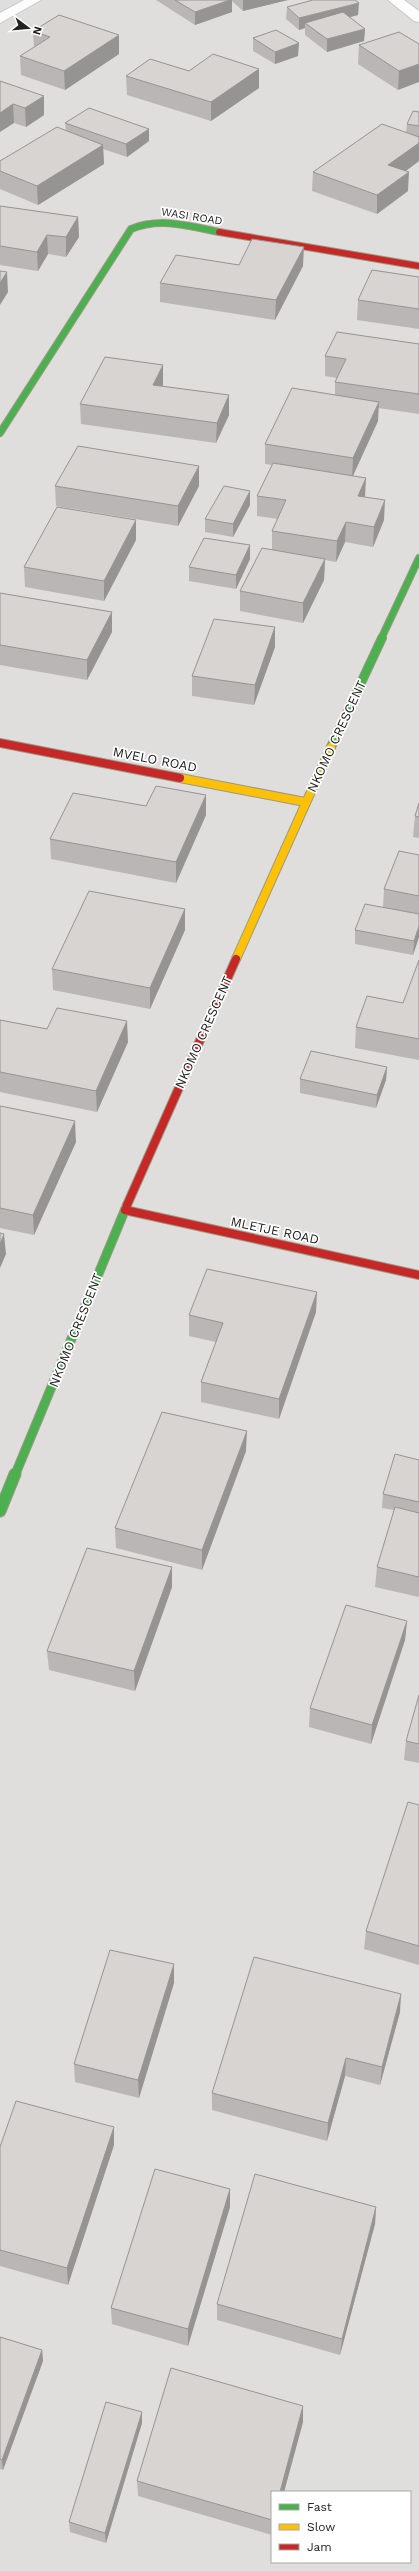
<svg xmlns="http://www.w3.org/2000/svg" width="419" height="2571" viewBox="0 0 419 2571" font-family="'Work Sans',sans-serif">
<rect width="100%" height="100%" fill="#f0eeeb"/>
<!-- residential -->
<path fill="#dfdedc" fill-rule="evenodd" d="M 0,0 L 419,0 L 419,2571 L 0,2571 ZM 272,2492 L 410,2492 L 410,2562 L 272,2562 Z"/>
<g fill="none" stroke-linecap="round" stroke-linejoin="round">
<defs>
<path id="street" d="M 24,0 L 41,0 L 0,23 L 0,13 Z
M 388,0 L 404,0 L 419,11 L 419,22 L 414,21 Z"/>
<path id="fast-far2" d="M 0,433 L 131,229 C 160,217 189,226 219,232
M 381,639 L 419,558"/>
<path id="fast-far1" d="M 331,747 L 382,638
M 15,1475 L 127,1205"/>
<path id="fast" d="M 0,1511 L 15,1474"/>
<path id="slow" d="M 180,778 L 305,802
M 236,959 L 331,747"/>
<path id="jam-far1" d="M 219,232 L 419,266"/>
<path id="jam" d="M 0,743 L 180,778
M 127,1205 L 236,959
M 125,1210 L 419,1275"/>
</defs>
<!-- street casing -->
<use href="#street" stroke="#c9c8c7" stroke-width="2"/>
<!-- fast-far2 casing -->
<use href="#fast-far2" stroke="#999a82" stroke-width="8"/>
<!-- fast-far1 casing -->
<use href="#fast-far1" stroke="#999a82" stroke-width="10"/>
<!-- fast casing -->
<use href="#fast" stroke="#999a82" stroke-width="13"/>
<!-- slow casing -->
<use href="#slow" stroke="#999a82" stroke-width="10"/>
<!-- jam-far1 casing -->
<use href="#jam-far1" stroke="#999a82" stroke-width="8"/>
<!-- jam casing -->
<use href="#jam" stroke="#999a82" stroke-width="10"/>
<!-- street -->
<use href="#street" fill="#fdfcfc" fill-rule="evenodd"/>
<!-- fast-far2 -->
<use href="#fast-far2" stroke="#4caf50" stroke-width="6"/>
<!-- fast-far1 -->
<use href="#fast-far1" stroke="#4caf50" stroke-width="8"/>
<!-- fast -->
<use href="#fast" stroke="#4caf50" stroke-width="11"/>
<!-- slow -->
<use href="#slow" stroke="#ffc107" stroke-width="8"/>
<!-- jam-far1 -->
<use href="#jam-far1" stroke="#c62828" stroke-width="6"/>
<!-- jam -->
<use href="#jam" stroke="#c62828" stroke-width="8"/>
</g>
<!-- wall -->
<path fill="#b9b6b5" d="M 156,0 L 288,0 L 243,11 L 232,1 L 232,12 L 195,25 Z
M 287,7 L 358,15 L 350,17 L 365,29 L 364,41 L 327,52 L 305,35 L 305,28 L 299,30 L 286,19 Z
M 33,31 L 119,54 L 65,90 L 21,75 L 20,56 L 34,47 Z
M 253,38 L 298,56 L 275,64 L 253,51 Z
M 419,44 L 398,90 L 358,64 L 359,45 Z
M 259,69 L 259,88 L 211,121 L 127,95 L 126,76 Z
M 0,81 L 44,115 L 26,127 L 14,123 Z
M 419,112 L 419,161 L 406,171 L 408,191 L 377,214 L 312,191 L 313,172 L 406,133 L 407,124 Z
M 65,123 L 149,141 L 127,157 L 103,149 L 104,164 L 38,205 L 0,189 L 0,161 L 66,131 Z
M 0,206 L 78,217 L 79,237 L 66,257 L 48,254 L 38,271 L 0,265 Z
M 239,265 L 303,266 L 275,320 L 160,302 L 160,283 Z
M 419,277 L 419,329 L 357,320 L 358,300 Z
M 419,344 L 419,414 L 378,408 L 378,421 L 353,475 L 365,497 L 384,520 L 373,547 L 345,542 L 336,562 L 325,560 L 324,580 L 303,623 L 240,611 L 240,591 L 272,550 L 272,531 L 278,519 L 257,516 L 257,496 L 272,465 L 265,464 L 265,444 L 335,395 L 335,382 L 337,378 L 325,376 L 325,356 Z
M 163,385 L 162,386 L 229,395 L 229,415 L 216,443 L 81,424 L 80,404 Z
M 199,466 L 199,486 L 178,526 L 56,506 L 55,486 Z
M 250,505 L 233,537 L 205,532 L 205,519 Z
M 136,540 L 104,601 L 25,587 L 24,567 Z
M 250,559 L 236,589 L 189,581 L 189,567 Z
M 0,593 L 112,612 L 112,632 L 87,680 L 0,665 Z
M 275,627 L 275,647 L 254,705 L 192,696 L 192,676 Z
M 419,803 L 419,838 L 413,837 L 415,816 Z
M 146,806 L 206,815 L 176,883 L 51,859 L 50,839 Z
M 419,855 L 419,937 L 413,955 L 355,944 L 355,930 L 383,908 L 384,889 Z
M 185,930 L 150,1009 L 53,990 L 52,969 Z
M 419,960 L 419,1060 L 355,1048 L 356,1027 L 403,1003 Z
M 0,1020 L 47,1029 L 128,1042 L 97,1112 L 0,1092 Z
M 387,1067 L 386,1080 L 376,1108 L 300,1093 L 300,1079 Z
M 0,1106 L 76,1142 L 34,1235 L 0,1228 Z
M 316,1312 L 279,1419 L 201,1402 L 201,1382 L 216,1342 L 189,1336 L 189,1315 Z
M 246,1451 L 202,1570 L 116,1548 L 115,1528 Z
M 419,1460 L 419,1597 L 375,1587 L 377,1567 L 394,1510 L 382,1508 L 383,1494 Z
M 172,1567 L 172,1587 L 135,1691 L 49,1670 L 47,1651 Z
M 407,1621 L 405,1640 L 371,1744 L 309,1727 L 310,1708 Z
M 419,1695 L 419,1763 L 404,1760 L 406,1741 Z
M 419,1805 L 419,1965 L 364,1949 L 366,1931 Z
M 174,1983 L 139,2098 L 75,2082 L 74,2064 Z
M 400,2012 L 380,2085 L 345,2076 L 327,2141 L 212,2110 L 212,2093 Z
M 114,2145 L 68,2285 L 0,2266 L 0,2147 Z
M 230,2189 L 230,2207 L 188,2346 L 112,2324 L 111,2308 Z
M 376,2207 L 375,2224 L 340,2355 L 217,2320 L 217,2304 Z
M 0,2337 L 42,2350 L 43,2361 L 3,2470 L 0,2469 Z
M 303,2422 L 284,2492 L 272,2492 L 272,2535 L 138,2496 L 137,2481 Z
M 142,2423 L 106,2543 L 70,2532 L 69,2522 Z"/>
<!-- shaded-wall -->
<path fill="#969493" d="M 230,0 L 232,0 L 232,12 L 195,25 L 195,12 Z
M 243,0 L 288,0 L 243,11 Z
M 359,3 L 358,15 L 311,27 L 305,23 L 305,28 L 299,30 L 299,18 Z
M 365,29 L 364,41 L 327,52 L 327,39 Z
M 119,35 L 119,54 L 65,90 L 64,71 Z
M 299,43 L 298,56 L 275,64 L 275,52 Z
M 419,64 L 419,82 L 398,90 L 399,71 Z
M 259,69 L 259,88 L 211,121 L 211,102 Z
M 44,96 L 44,115 L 26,127 L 25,108 Z
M 13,104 L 14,123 L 0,132 L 0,113 Z
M 149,129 L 149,141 L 127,157 L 126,144 Z
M 419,143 L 419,161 L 388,184 L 388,165 Z
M 103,145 L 104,164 L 38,205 L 37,186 Z
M 409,172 L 408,191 L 377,214 L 377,195 Z
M 78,217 L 79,237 L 66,257 L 66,237 Z
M 47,235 L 48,254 L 38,271 L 37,252 Z
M 304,247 L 303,266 L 275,320 L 276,300 Z
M 7,272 L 8,292 L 0,305 L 0,283 Z
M 163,365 L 163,385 L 153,405 L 153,385 Z
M 229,395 L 229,415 L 216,443 L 217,423 Z
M 379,402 L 378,421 L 352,478 L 353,458 Z
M 199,466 L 199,486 L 178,526 L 178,506 Z
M 366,478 L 365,497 L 358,496 Z
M 250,491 L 250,505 L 233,537 L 233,524 Z
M 385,500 L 384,520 L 373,547 L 374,527 Z
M 136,520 L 136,540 L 104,601 L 104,581 Z
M 346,522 L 345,542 L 336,562 L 337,541 Z
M 250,545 L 250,559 L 236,589 L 236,575 Z
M 325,559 L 324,580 L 303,623 L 303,603 Z
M 112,612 L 112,632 L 87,680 L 87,660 Z
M 275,627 L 275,647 L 254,705 L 255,685 Z
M 206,795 L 206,815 L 176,883 L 176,862 Z
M 185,909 L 185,930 L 150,1009 L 150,988 Z
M 419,926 L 419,937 L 413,955 L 414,941 Z
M 127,1021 L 128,1042 L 97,1112 L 96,1091 Z
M 387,1067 L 386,1080 L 376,1108 L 377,1095 Z
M 75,1121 L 76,1142 L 34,1235 L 33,1215 Z
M 4,1234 L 6,1254 L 0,1268 L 0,1244 Z
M 317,1292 L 316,1312 L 279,1419 L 279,1399 Z
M 247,1431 L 246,1451 L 202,1570 L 202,1550 Z
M 172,1567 L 172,1587 L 135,1691 L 134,1671 Z
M 407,1621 L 405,1640 L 371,1744 L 372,1725 Z
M 174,1964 L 174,1983 L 139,2098 L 138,2080 Z
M 401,1994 L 400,2012 L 380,2085 L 382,2067 Z
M 346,2058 L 345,2076 L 327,2141 L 328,2123 Z
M 114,2127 L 114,2145 L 68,2285 L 67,2268 Z
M 230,2189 L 230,2207 L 188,2346 L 188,2329 Z
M 376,2207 L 375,2224 L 340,2355 L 342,2339 Z
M 42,2350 L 43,2361 L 3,2470 L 2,2460 Z
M 303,2406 L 303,2422 L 284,2492 L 280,2492 Z
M 142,2412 L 142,2423 L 106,2543 L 105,2533 Z"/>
<!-- building -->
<path fill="#d7d4d2" stroke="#969493" d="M 175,0 L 230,0 L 195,12 Z
M 313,0 L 355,0 L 359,3 L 299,18 L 287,7 Z
M 343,12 L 365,29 L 327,39 L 305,23 Z
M 59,15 L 119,35 L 64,71 L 20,56 L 50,37 L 33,31 Z
M 276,30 L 299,43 L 275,52 L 253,38 Z
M 399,32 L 419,44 L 419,64 L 399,71 L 359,45 Z
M 213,54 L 259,69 L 211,102 L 126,76 L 150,59 L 189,71 Z
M 0,81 L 44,96 L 25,108 L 13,104 L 0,113 Z
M 89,108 L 149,129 L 126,144 L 65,123 Z
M 413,111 L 419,112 L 419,126 L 407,124 Z
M 382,124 L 419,137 L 419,143 L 388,165 L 409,172 L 377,195 L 313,172 Z
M 57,127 L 103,145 L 37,186 L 0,171 L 0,161 Z
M 0,206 L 78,217 L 66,237 L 47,235 L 37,252 L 0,246 Z
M 252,239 L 304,247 L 276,300 L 160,283 L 176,255 L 239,265 Z
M 372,270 L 419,277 L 419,309 L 358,300 Z
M 0,271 L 7,272 L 0,283 Z
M 337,332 L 419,344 L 419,394 L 335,382 L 346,359 L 325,356 Z
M 105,357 L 163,365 L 153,385 L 229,395 L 217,423 L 80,404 Z
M 292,388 L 379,402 L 353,458 L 265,444 Z
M 78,446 L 199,466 L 178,506 L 55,486 Z
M 273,463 L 366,478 L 358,496 L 385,500 L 374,527 L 346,522 L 337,541 L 272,531 L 286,500 L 257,496 Z
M 224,486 L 250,491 L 233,524 L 205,519 Z
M 57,507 L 136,520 L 104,581 L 24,567 Z
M 204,538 L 250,545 L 236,575 L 189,567 Z
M 262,548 L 325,559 L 303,603 L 240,591 Z
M 0,593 L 112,612 L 87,660 L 0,645 Z
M 214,619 L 275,627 L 255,685 L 192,676 Z
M 156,786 L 206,795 L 176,862 L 50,839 L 73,793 L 146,806 Z
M 419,803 L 419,817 L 415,816 Z
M 399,851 L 419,855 L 419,896 L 384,889 Z
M 89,891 L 185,909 L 150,988 L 52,969 Z
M 365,904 L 419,914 L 419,926 L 414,941 L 355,930 Z
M 419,960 L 419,1039 L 356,1027 L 367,996 L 403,1003 Z
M 57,1008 L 127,1021 L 96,1091 L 0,1072 L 0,1020 L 47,1029 Z
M 311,1051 L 387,1067 L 377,1095 L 300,1079 Z
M 0,1106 L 75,1121 L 33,1215 L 0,1208 Z
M 0,1233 L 4,1234 L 0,1244 Z
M 207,1269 L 317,1292 L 279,1399 L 201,1382 L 223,1323 L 189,1315 Z
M 162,1412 L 247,1431 L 202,1550 L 115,1528 Z
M 395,1454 L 419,1460 L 419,1502 L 383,1494 Z
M 395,1507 L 419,1513 L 419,1577 L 377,1567 Z
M 87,1548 L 172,1567 L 134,1671 L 47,1651 Z
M 346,1605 L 407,1621 L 372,1725 L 310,1708 Z
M 419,1695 L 419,1744 L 406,1741 Z
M 408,1802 L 419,1805 L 419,1946 L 366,1931 Z
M 110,1950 L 174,1964 L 138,2080 L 74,2064 Z
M 254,1957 L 401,1994 L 382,2067 L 346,2058 L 328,2123 L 212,2093 Z
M 16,2101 L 114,2127 L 67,2268 L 0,2250 L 0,2147 Z
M 155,2169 L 230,2189 L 188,2329 L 111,2308 Z
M 255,2174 L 376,2207 L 342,2339 L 217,2304 Z
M 0,2337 L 42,2350 L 2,2460 L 0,2459 Z
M 171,2368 L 303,2406 L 280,2492 L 272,2492 L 272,2520 L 137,2481 Z
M 106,2402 L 142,2412 L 105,2533 L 69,2522 Z"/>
<g text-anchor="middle" stroke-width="3.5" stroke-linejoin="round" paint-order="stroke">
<!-- far-street labels -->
<g font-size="11" fill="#222" stroke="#fff">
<text transform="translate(192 216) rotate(9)" y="4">WASI ROAD</text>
</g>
<!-- street labels -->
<g font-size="13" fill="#222" stroke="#fff">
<text transform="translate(336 736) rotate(-65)" y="5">NKOMO CRESCENT</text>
<text transform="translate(155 759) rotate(11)" y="5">MVELO ROAD</text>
<text transform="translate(203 1032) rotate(-66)" y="5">NKOMO CRESCENT</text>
<text transform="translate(275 1230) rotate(12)" y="5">MLETJE ROAD</text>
<text transform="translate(75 1330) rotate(-68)" y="5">NKOMO CRESCENT</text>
</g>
</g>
<!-- legend -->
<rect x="271" y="2491" width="140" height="72" fill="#ffffff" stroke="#a7a7a7"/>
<rect x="279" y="2504" width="20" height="6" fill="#4caf50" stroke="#a7a7a7"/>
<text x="307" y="2511" font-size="12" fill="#222222">Fast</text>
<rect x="279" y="2524" width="20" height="6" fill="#ffc107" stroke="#a7a7a7"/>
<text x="307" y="2531" font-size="12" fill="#222222">Slow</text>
<rect x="279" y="2544" width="20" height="6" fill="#c62828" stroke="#a7a7a7"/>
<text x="307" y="2551" font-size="12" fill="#222222">Jam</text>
<!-- north arrow -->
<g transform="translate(28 28) rotate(106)" stroke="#ffffff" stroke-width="3" paint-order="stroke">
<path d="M0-3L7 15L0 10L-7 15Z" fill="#222222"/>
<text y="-6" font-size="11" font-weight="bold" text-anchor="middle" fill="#222222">N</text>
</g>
</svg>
